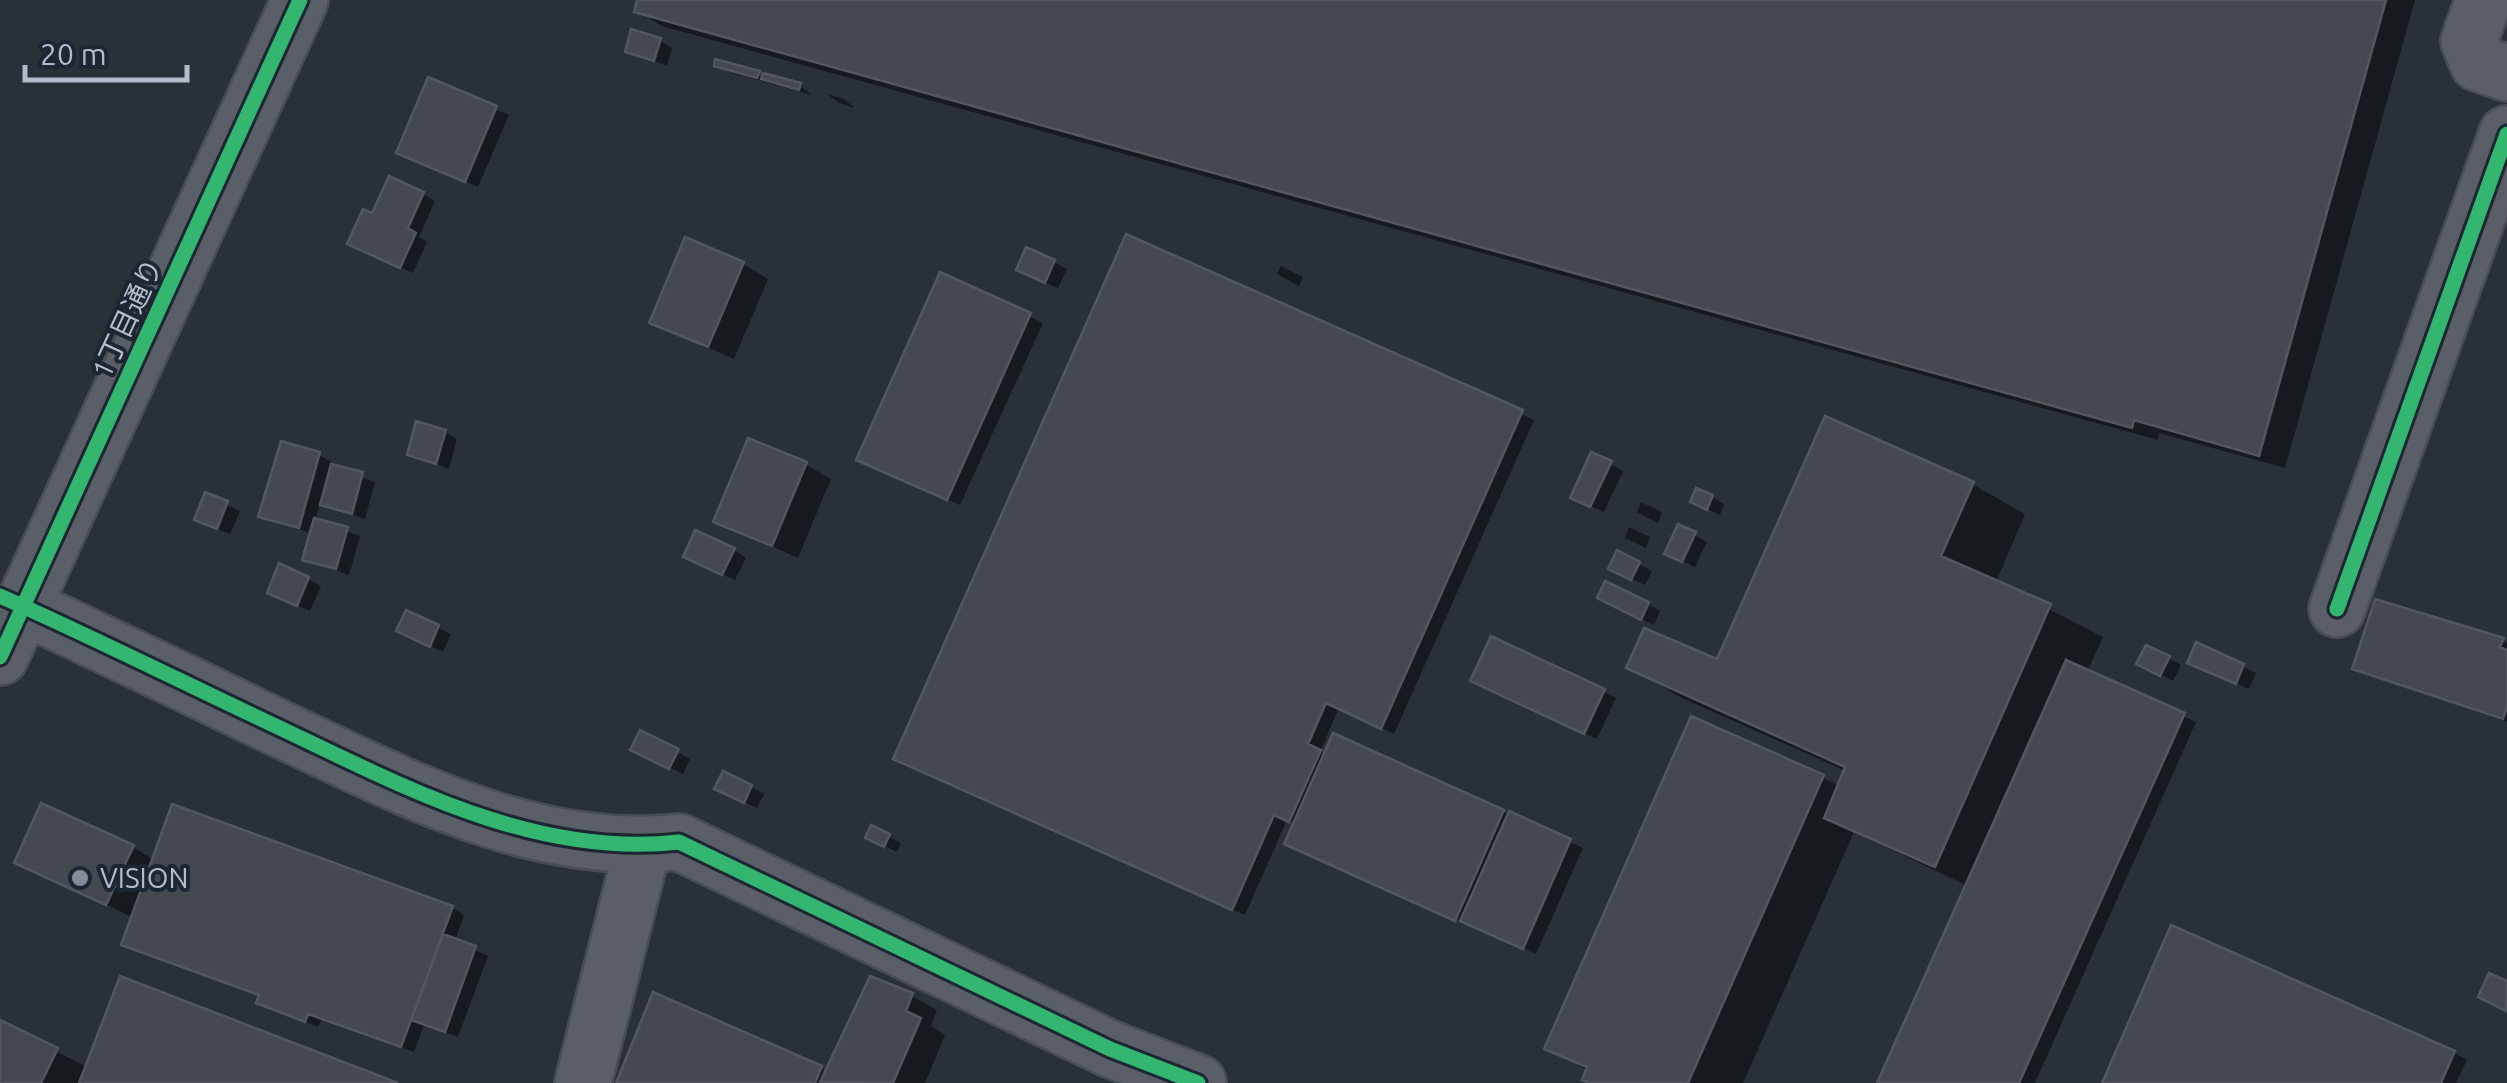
<svg xmlns="http://www.w3.org/2000/svg" width="2507" height="1083" viewBox="0 0 2507 1083" font-family="Ubuntu,'Noto Sans JP',sans-serif">
<rect width="100%" height="100%" fill="#2a3038"/>
<!-- shadow -->
<path fill="#0007" d="M 640,0 L 2415,0 L 2285,468 L 2159,433 L 2158,440 L 662,26 L 637,11 Z
M 660,41 L 672,48 L 667,66 L 627,51 Z
M 716,65 L 800,86 L 812,95 L 729,72 Z
M 429,80 L 509,115 L 478,187 L 399,152 Z
M 827,94 L 844,99 L 855,108 L 839,103 Z
M 423,194 L 435,201 L 419,237 L 427,242 L 413,273 L 363,250 L 373,216 Z
M 1127,237 L 1534,420 L 1394,734 L 1339,708 L 1320,752 L 1510,815 L 1583,848 L 1536,954 L 1299,850 L 1295,824 L 1287,820 L 1245,915 L 908,765 Z
M 1054,262 L 1067,269 L 1058,288 L 1031,277 Z
M 743,264 L 768,279 L 734,359 L 652,322 Z
M 1281,266 L 1303,277 L 1299,286 L 1277,274 Z
M 941,275 L 1043,323 L 960,505 L 871,466 Z
M 445,432 L 457,439 L 449,469 L 410,454 Z
M 319,455 L 332,462 L 330,466 L 375,482 L 365,519 L 320,502 L 315,521 L 360,536 L 349,575 L 305,559 L 313,534 L 261,515 Z
M 1593,455 L 1623,471 L 1604,512 L 1586,504 Z
M 806,465 L 831,479 L 798,558 L 716,521 Z
M 1972,484 L 2025,514 L 1996,582 L 2103,637 L 2087,672 L 2196,722 L 2035,1083 L 1880,1083 L 1968,886 L 1854,832 L 1743,1083 L 1593,1083 L 1588,1071 L 1548,1048 L 1693,719 L 1840,786 L 1846,771 L 1682,698 L 1629,667 L 1718,663 Z
M 206,495 L 240,511 L 230,534 L 210,526 Z
M 1712,497 L 1724,504 L 1720,515 L 1705,508 Z
M 1641,502 L 1662,512 L 1658,523 L 1637,512 Z
M 1629,527 L 1650,537 L 1646,548 L 1625,538 Z
M 1679,527 L 1707,542 L 1695,567 L 1680,560 Z
M 734,550 L 746,558 L 735,580 L 698,563 Z
M 1618,553 L 1652,571 L 1645,585 L 1624,575 Z
M 308,579 L 321,586 L 310,611 L 282,599 Z
M 1612,604 L 1648,604 L 1660,611 L 1654,625 Z
M 407,613 L 451,634 L 443,652 L 411,637 Z
M 2503,641 L 2507,643 L 2507,722 L 2355,668 Z
M 2197,646 L 2256,673 L 2249,689 L 2202,669 Z
M 2168,658 L 2181,665 L 2173,681 L 2152,670 Z
M 1485,687 L 1603,691 L 1616,698 L 1597,739 Z
M 678,752 L 690,759 L 683,774 L 646,756 Z
M 724,774 L 764,794 L 757,808 L 730,795 Z
M 872,828 L 901,843 L 897,852 L 880,844 Z
M 133,847 L 154,860 L 452,908 L 464,915 L 455,941 L 488,956 L 458,1037 L 424,1025 L 414,1052 L 322,1019 L 318,1027 L 272,1009 L 259,1002 L 261,996 L 124,944 L 134,918 L 17,862 Z
M 2173,928 L 2454,1053 L 2467,1060 L 2456,1083 L 2104,1083 Z
M 912,996 L 937,1010 L 931,1026 L 945,1035 L 925,1083 L 619,1083 L 821,1068 L 828,1072 Z
M 0,1023 L 87,1067 L 391,1083 L 0,1083 Z"/>
<!-- building -->
<path fill="#444950" stroke="#52575f" stroke-width="2.5" d="M 637,0 L 2386,0 L 2259,456 L 2134,420 L 2132,428 L 634,12 Z
M 631,29 L 661,38 L 654,61 L 625,52 Z
M 715,59 L 760,71 L 757,78 L 714,66 Z
M 763,73 L 801,83 L 799,90 L 761,79 Z
M 428,77 L 497,106 L 465,182 L 396,153 Z
M 389,176 L 424,192 L 408,228 L 416,233 L 400,268 L 347,244 L 363,209 L 372,213 Z
M 1126,234 L 1523,410 L 1381,729 L 1326,703 L 1308,744 L 1321,750 L 1289,822 L 1274,815 L 1232,910 L 893,759 Z
M 685,237 L 744,262 L 708,347 L 649,323 Z
M 1026,247 L 1055,260 L 1045,283 L 1016,270 Z
M 940,272 L 1031,313 L 947,500 L 856,460 Z
M 1825,416 L 1974,482 L 1941,556 L 2051,604 L 1935,867 L 1824,818 L 1845,767 L 1626,668 L 1644,628 L 1717,659 Z
M 416,421 L 446,430 L 436,464 L 407,455 Z
M 748,438 L 807,462 L 772,546 L 713,522 Z
M 281,441 L 320,452 L 299,528 L 258,517 Z
M 1591,452 L 1612,461 L 1590,507 L 1570,498 Z
M 331,464 L 363,472 L 352,514 L 320,505 Z
M 1696,488 L 1713,495 L 1707,510 L 1690,502 Z
M 205,492 L 228,501 L 217,529 L 194,520 Z
M 314,518 L 348,527 L 336,569 L 302,560 Z
M 1678,524 L 1696,532 L 1682,562 L 1664,554 Z
M 695,530 L 735,548 L 722,575 L 683,557 Z
M 1617,550 L 1640,562 L 1631,580 L 1608,569 Z
M 279,563 L 309,577 L 297,606 L 267,593 Z
M 1605,581 L 1649,602 L 1641,620 L 1597,598 Z
M 2375,599 L 2504,638 L 2500,647 L 2507,650 L 2507,707 L 2503,719 L 2352,669 Z
M 406,610 L 439,625 L 430,647 L 396,631 Z
M 1491,636 L 1605,689 L 1584,734 L 1470,681 Z
M 2196,642 L 2244,664 L 2236,684 L 2187,663 Z
M 2146,645 L 2170,656 L 2160,676 L 2136,664 Z
M 2066,660 L 2185,713 L 2019,1083 L 1877,1083 Z
M 1691,716 L 1824,775 L 1688,1083 L 1590,1083 L 1582,1080 L 1587,1067 L 1544,1049 Z
M 640,730 L 679,749 L 669,769 L 630,750 Z
M 1333,733 L 1504,810 L 1455,921 L 1284,844 Z
M 723,771 L 752,785 L 744,803 L 714,789 Z
M 41,803 L 134,845 L 106,905 L 14,863 Z
M 172,804 L 453,906 L 401,1047 L 308,1014 L 305,1022 L 256,1003 L 259,995 L 121,945 Z
M 1509,811 L 1571,839 L 1523,949 L 1460,921 Z
M 871,825 L 890,834 L 884,847 L 865,838 Z
M 2171,925 L 2455,1051 L 2441,1083 L 2102,1083 Z
M 443,934 L 476,946 L 445,1032 L 411,1020 Z
M 2489,973 L 2507,981 L 2506,1011 L 2478,997 Z
M 120,976 L 398,1083 L 79,1083 Z
M 870,976 L 913,993 L 906,1011 L 921,1018 L 893,1083 L 820,1082 Z
M 653,992 L 822,1066 L 815,1083 L 616,1083 Z
M 0,1020 L 58,1048 L 41,1083 L 0,1083 Z"/>
<g fill="none" stroke-linecap="round" stroke-linejoin="round">
<defs>
<path id="minor" d="M 2484,0 L 2469,41 L 2478,63 L 2507,73
M 23,606 C 107,646 192,686 276,727 C 402,786 535,858 679,842 L 1110,1049 L 1198,1083
M 2337,609 L 2507,134
M 583,1083 L 643,846"/>
<path id="tertiary" d="M 0,657 L 300,0"/>
</defs>
<!-- minor casing -->
<use href="#minor" stroke="#484c53" stroke-width="60"/>
<!-- tertiary casing -->
<use href="#tertiary" stroke="#484c53" stroke-width="60"/>
<!-- minor -->
<use href="#minor" stroke="#5a5e66" stroke-width="55"/>
<!-- tertiary -->
<use href="#tertiary" stroke="#5a5e66" stroke-width="55"/>
<defs>
<path id="cycleway" d="M 0,596 C 95,638 188,685 282,729 C 406,788 537,858 679,842 L 1110,1049 L 1198,1083
M 2337,609 L 2507,134
M 0,657 L 300,0"/>
</defs>
<!-- cycleway casing -->
<use href="#cycleway" stroke="#1d2633" stroke-width="21"/>
<!-- cycleway -->
<use href="#cycleway" stroke="#33b770" stroke-width="15"/>
</g>
<!-- markers -->
<circle fill="#848b96" stroke="#1d2633" stroke-width="4" cx="80" cy="878" r="10"/>
<g text-anchor="middle" stroke-width="8" stroke-linejoin="round" paint-order="stroke">
<!-- street labels -->
<g font-size="28" fill="#b4bcc9" stroke="#1d2633">
<text transform="translate(127 318) rotate(-65)" y="10">1丁目通り</text>
</g>
<!-- poi labels -->
<g font-size="28" fill="#b4bcc9" stroke="#1d2633" text-anchor="start">
<text x="100" y="888">VISION</text>
</g>
</g>
<!-- scale -->
<path d="M25 65v15h162v-15" fill="none" stroke="#b4bcc9" stroke-width="5"/>
<text x="40" y="65" font-size="30" fill="#b4bcc9" stroke="#1d2633" stroke-width="8" paint-order="stroke">20 m</text>
</svg>
